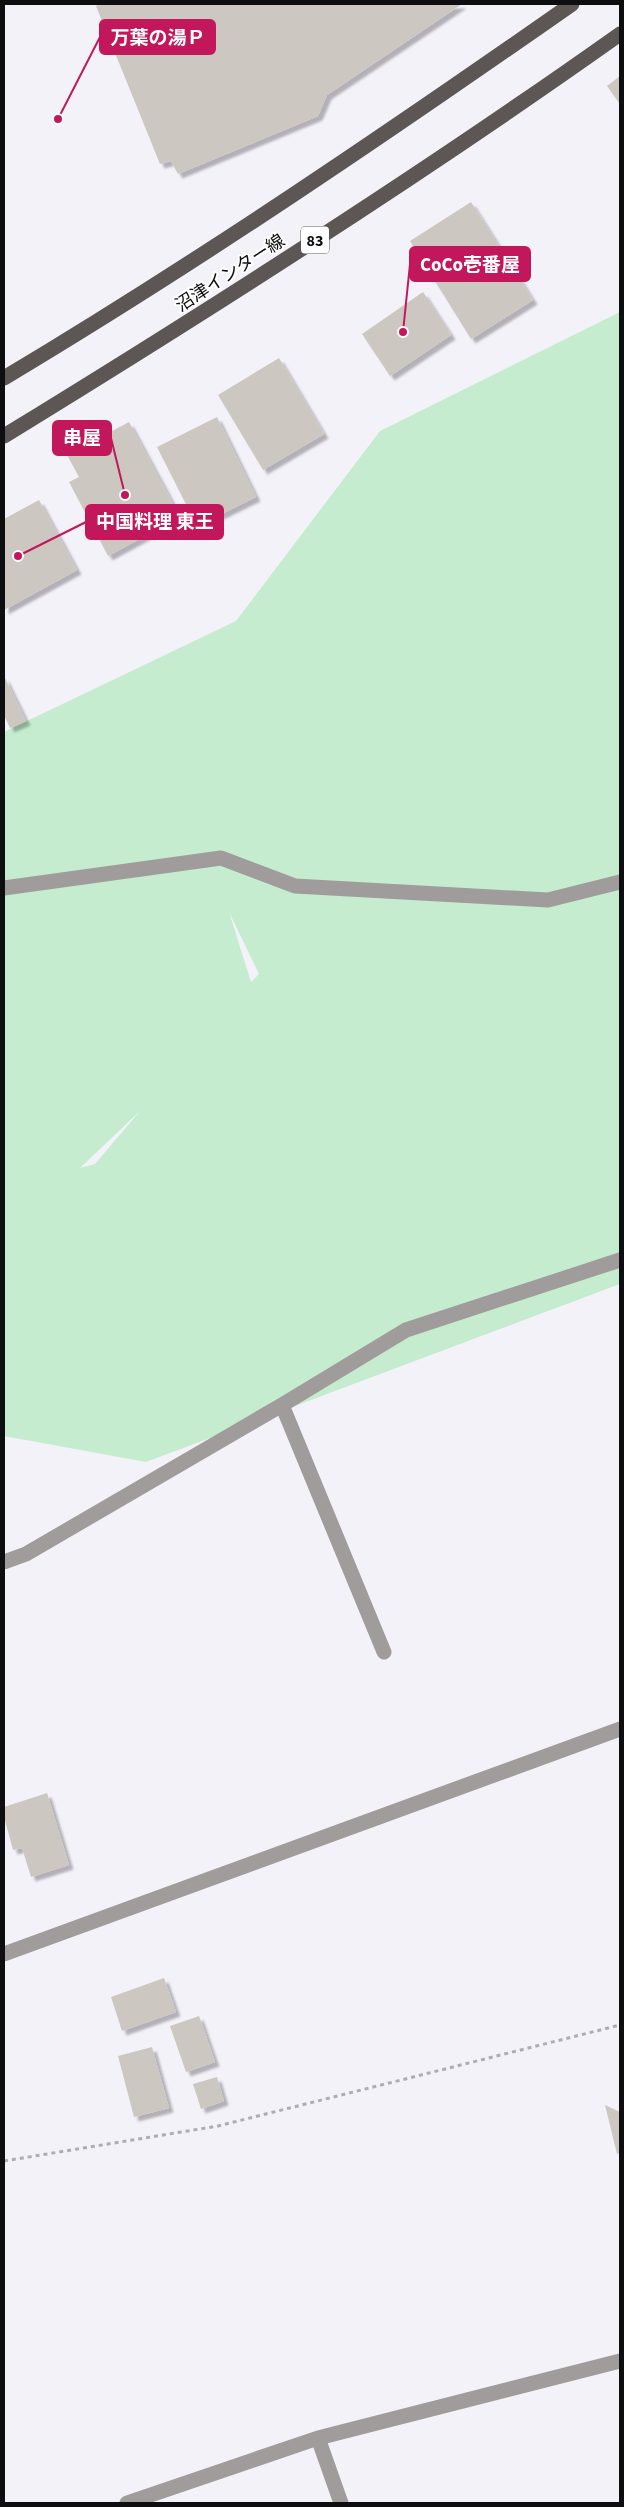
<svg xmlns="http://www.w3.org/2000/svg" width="624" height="2507" viewBox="0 0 624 2507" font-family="'Source Sans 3','Noto Sans JP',sans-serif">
<defs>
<filter id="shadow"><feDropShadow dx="4.5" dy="4.5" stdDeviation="1" flood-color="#0004"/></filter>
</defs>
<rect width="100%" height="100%" fill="#f4f2f9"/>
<!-- green -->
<path fill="#c5ecce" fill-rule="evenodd" d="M 620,312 L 620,1284 L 146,1462 L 4,1436 L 4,1185 L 14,1183 L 4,1185 L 4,732 L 236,621 L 380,431 ZM 229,912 L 259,974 L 251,982 ZM 140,1111 L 95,1164 L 80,1168 Z"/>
<!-- building -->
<path fill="#cdc7c1" filter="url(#shadow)" d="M 100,4 L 462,4 L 327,95 L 318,116 L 178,174 L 171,161 L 160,164 L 96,6 Z
M 620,76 L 620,104 L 607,86 Z
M 471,202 L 533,300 L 471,339 L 410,241 Z
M 423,292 L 451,335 L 390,376 L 362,334 Z
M 279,358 L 324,434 L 263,470 L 218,395 Z
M 217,417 L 256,497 L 197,526 L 157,447 Z
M 129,422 L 180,517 L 108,556 L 69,482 L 79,477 L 67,455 Z
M 39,500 L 77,570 L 4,610 L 4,519 Z
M 4,676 L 26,721 L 10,728 L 4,715 Z
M 47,1793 L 69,1865 L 31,1877 L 22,1848 L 13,1850 L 4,1817 L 4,1807 Z
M 164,1978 L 176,2012 L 122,2031 L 111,1997 Z
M 199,2016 L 215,2062 L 186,2072 L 170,2026 Z
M 152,2047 L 169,2108 L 134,2117 L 118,2056 Z
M 217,2077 L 224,2101 L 201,2109 L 193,2084 Z
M 605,2105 L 620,2112 L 620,2153 L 617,2154 Z"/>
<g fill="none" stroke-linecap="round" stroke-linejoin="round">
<!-- path -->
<path stroke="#aeadb2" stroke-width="3" stroke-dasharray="4 4" stroke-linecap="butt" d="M 4,2161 L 218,2126 L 620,2025"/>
<!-- street -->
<path stroke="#a09c9b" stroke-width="15" d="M 4,888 L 221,858 L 295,886 L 548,900 L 620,882
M 282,1405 L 384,1652
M 4,1562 L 26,1554 L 282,1405 L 406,1330 L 620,1260
M 4,1954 L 620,1729
M 318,2438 L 341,2503
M 127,2503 L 318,2438 L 620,2361"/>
<!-- primary -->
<path stroke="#5c5654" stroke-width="15" d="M 4,378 C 198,262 386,134 572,4
M 4,436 C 213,308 420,176 620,34"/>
</g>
<g text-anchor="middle" stroke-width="4" stroke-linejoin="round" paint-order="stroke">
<!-- shield labels -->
<rect fill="#fff" stroke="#565657" stroke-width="1" x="301" y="226.5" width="28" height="27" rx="4"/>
<g font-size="16" font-weight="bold" fill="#0e0d0f">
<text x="315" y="246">83</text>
</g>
<!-- street labels -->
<g font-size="18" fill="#0e0d0f" stroke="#fff">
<text transform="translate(230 273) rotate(-33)" y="6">沼津インター線</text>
</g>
</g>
<!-- callouts -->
<path fill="none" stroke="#c2185b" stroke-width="2" d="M58 119L100 37M403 332L410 264M125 495L111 438M18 556L86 522"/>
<g fill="#c2185b" stroke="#fff" stroke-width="2">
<circle cx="58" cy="119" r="5"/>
<circle cx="403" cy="332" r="5"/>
<circle cx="125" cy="495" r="5"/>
<circle cx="18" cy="556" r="5"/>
</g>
<g fill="#c2185b" stroke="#c2185b" stroke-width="2">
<rect x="100" y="20" width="115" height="34" rx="5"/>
<rect x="410" y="247" width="120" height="34" rx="5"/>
<rect x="53" y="421" width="58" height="34" rx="5"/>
<rect x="86" y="505" width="137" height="34" rx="5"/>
</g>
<g font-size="19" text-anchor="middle" font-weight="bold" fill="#fff">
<text x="158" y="44">万葉の湯Ｐ</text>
<text x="470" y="271">CoCo壱番屋</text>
<text x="82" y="444">串屋</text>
<text x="155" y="528">中国料理 東王</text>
</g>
<!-- border -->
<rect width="624" height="2507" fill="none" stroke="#0e0d0f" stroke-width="10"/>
</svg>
